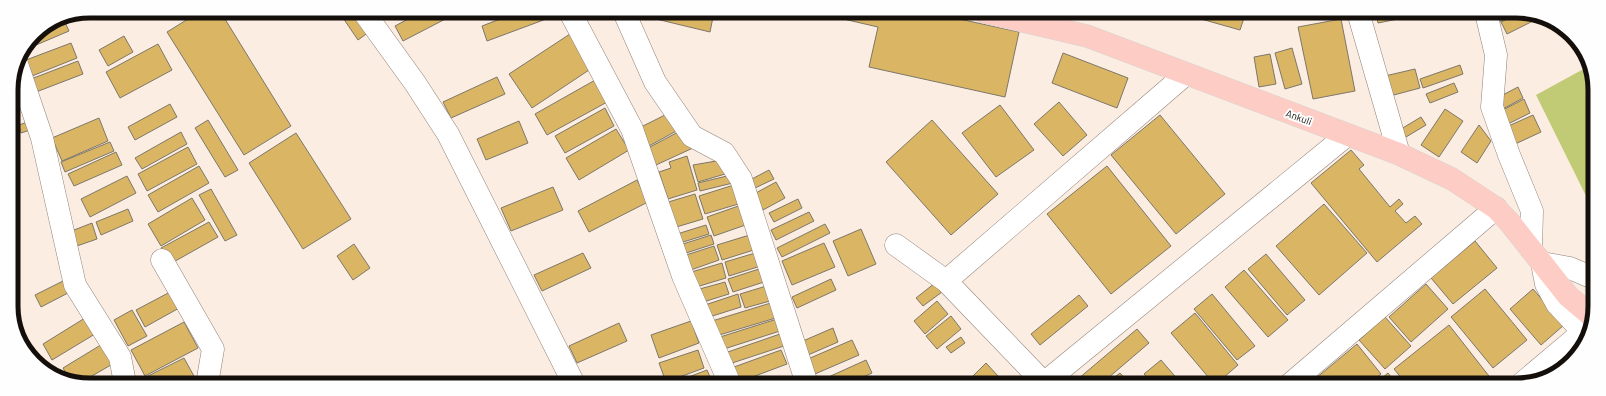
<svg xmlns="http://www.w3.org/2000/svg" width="1606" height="396" viewBox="0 0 1606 396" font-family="Barlow,sans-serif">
<rect width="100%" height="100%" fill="#fcede2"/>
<!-- water -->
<path fill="#c1cb76" d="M 1589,66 L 1593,74 L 1593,210 L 1536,95 Z"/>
<!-- building -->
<path fill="#dab664" stroke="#7d7769" d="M 201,11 L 220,11 L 291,126 L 244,155 L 167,32 Z
M 346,11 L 361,11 L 373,29 L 358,40 L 341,15 Z
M 423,11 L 453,11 L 455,14 L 403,41 L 395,26 Z
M 521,11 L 556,12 L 557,15 L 487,41 L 482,26 Z
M 627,12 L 714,12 L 710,32 Z
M 841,12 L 927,12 L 1019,32 L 1005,97 L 869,67 L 878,27 L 839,18 Z
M 1203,12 L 1246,12 L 1240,30 L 1201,19 Z
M 1292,12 L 1309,12 L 1296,19 Z
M 1382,12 L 1402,12 L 1403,18 L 1378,23 L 1376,13 Z
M 1495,13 L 1518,13 L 1499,22 Z
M 1521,13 L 1532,13 L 1541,17 L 1507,34 L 1501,22 Z
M 63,18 L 69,31 L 22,51 L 34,34 L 50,24 Z
M 1341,19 L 1355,91 L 1313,99 L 1298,27 Z
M 570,34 L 592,68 L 532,108 L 509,74 Z
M 124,36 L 133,52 L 108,66 L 99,50 Z
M 71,43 L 77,58 L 32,76 L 26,60 Z
M 158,44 L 172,70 L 120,98 L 106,72 Z
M 1292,48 L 1302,84 L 1285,89 L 1275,53 Z
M 1063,53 L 1128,78 L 1117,108 L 1052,83 Z
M 1270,54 L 1276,84 L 1259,87 L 1254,57 Z
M 78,61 L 83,74 L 36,92 L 31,79 Z
M 1460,65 L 1463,74 L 1423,88 L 1420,79 Z
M 1415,69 L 1420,88 L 1390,96 L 1385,76 Z
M 497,77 L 505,94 L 451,118 L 443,102 Z
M 597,79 L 609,101 L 547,135 L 535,114 Z
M 1454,83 L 1458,92 L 1430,103 L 1426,94 Z
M 1518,87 L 1523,98 L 1501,110 L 1495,99 Z
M 1524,99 L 1530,113 L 1504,126 L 1497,113 Z
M 1059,102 L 1087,135 L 1063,156 L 1034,124 Z
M 170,104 L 177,117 L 135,140 L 128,127 Z
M 1000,105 L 1034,150 L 996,177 L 962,133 Z
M 605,108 L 614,126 L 565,153 L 555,136 Z
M 1445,109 L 1463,121 L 1439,157 L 1421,145 Z
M 671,112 L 680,129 L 649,146 L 639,128 Z
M 1160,115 L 1225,194 L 1176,234 L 1111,155 Z
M 1533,115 L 1541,132 L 1513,145 L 1504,128 Z
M 1421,117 L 1426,125 L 1406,137 L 1401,129 Z
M 99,118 L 108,141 L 62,161 L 52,138 Z
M 208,120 L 238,170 L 225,177 L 195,128 Z
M 932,120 L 998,194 L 951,235 L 886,162 Z
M 30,121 L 33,129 L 21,133 L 19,125 Z
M 519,121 L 528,143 L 486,160 L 477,139 Z
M 1479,125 L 1491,141 L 1477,163 L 1461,152 Z
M 616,129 L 629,150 L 579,180 L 566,158 Z
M 682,130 L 693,148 L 656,165 L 648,148 Z
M 181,132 L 187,144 L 142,169 L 135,158 Z
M 296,133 L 351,219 L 303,249 L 249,163 Z
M 110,142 L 114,151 L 65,172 L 61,162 Z
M 188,147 L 197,164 L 147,191 L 138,174 Z
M 1351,150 L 1364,165 L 1359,169 L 1390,207 L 1399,199 L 1403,204 L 1395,211 L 1406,223 L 1415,216 L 1422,224 L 1377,262 L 1311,183 Z
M 116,152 L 122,165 L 74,186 L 68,174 Z
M 687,156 L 697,190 L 668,199 L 659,172 L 671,168 L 669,162 Z
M 722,160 L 732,172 L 698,182 L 693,165 Z
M 199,166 L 209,183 L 158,212 L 148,195 Z
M 1107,166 L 1171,246 L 1111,294 L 1047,214 Z
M 769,170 L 774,179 L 755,188 L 750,180 Z
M 735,174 L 737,182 L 700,191 L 698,183 Z
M 127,176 L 136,193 L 90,217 L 81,199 Z
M 637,180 L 648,202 L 589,232 L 578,211 Z
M 776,182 L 785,198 L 763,210 L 754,194 Z
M 740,183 L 745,202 L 705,214 L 699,196 Z
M 553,187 L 563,210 L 511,231 L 501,208 Z
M 211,189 L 237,235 L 225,241 L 199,195 Z
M 695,194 L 703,219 L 673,228 L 665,203 Z
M 192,198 L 205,220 L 161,246 L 148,224 Z
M 798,199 L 802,208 L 774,222 L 769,213 Z
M 747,203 L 754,222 L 714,236 L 707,217 Z
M 1324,204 L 1367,253 L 1319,295 L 1276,246 Z
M 128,209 L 133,221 L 101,235 L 96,222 Z
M 809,212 L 814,221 L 776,240 L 771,230 Z
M 209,222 L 218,237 L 170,264 L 161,248 Z
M 92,223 L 97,239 L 74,247 L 69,232 Z
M 825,224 L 830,233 L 782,257 L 777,248 Z
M 706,225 L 709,234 L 680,243 L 677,234 Z
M 861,229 L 876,264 L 848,276 L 833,241 Z
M 756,233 L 760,248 L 722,260 L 717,245 Z
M 711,235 L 714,244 L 683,254 L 680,245 Z
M 1475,241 L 1497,268 L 1453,304 L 1431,278 Z
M 824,243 L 835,267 L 792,285 L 782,261 Z
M 354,244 L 370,268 L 353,280 L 337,256 Z
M 714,246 L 719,260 L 688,271 L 683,256 Z
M 762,251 L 767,264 L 729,276 L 725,262 Z
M 583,253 L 591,268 L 542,291 L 534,275 Z
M 1266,254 L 1305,300 L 1287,315 L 1248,269 Z
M 722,263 L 726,278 L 693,288 L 688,273 Z
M 759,269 L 764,282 L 733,292 L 728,279 Z
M 1244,270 L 1288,320 L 1268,337 L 1225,287 Z
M 831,279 L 836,290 L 797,308 L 792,297 Z
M 63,281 L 68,293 L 41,307 L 35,295 Z
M 725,282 L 729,294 L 700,303 L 696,290 Z
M 935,283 L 942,292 L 923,306 L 916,298 Z
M 773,284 L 777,299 L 745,308 L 740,294 Z
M 1426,284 L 1448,309 L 1411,342 L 1389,317 Z
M 1485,289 L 1527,340 L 1493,368 L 1451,317 Z
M 1533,289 L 1564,325 L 1541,345 L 1510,309 Z
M 172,291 L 181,307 L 145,327 L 136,310 Z
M 738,294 L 741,307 L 706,318 L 702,306 Z
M 1212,294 L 1255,346 L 1237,360 L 1194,309 Z
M 1079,295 L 1088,306 L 1040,345 L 1031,334 Z
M 937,301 L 948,314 L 925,334 L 914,321 Z
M 774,302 L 779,317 L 716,336 L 712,321 Z
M 132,310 L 147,336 L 128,346 L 114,320 Z
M 1195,313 L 1238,365 L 1215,385 L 1171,333 Z
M 951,316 L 961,329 L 937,349 L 926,336 Z
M 1385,317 L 1411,346 L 1385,369 L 1359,340 Z
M 85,318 L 95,334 L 52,360 L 43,344 Z
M 777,319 L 780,331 L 724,349 L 720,337 Z
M 17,320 L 23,331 L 19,333 L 13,322 Z
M 691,321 L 699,343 L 659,358 L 651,335 Z
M 184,322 L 198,348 L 145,376 L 131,350 Z
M 619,323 L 627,341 L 577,363 L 569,346 Z
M 1449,325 L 1496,385 L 1407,385 L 1394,369 Z
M 833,328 L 838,342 L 801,358 L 796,344 Z
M 1137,329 L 1149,343 L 1101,384 L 1083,384 L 1078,379 Z
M 780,334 L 784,346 L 726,365 L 722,354 Z
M 961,337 L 965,343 L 951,353 L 946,347 Z
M 852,340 L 859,355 L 808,377 L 801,362 Z
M 104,343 L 116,362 L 80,383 L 74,383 L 71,382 L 63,368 Z
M 1357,344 L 1381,374 L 1368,385 L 1320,385 L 1315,379 Z
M 698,350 L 704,368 L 666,382 L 659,363 Z
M 781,350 L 787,364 L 739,382 L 734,367 Z
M 184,358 L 195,378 L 184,384 L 152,384 L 148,376 Z
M 866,360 L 872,373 L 848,384 L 813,384 Z
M 1161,360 L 1179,381 L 1175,385 L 1153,384 L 1144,374 Z
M 986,363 L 998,376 L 990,384 L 979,384 L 972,377 Z
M 707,370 L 713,384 L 670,384 Z
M 1120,373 L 1130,384 L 1106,384 Z
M 1388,373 L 1397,385 L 1374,385 Z
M 872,376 L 877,384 L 856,384 Z"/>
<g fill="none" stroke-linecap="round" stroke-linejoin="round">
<defs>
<path id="minor" d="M 363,11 L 415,83 L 448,134 L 574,384
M 570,12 L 632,129 L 683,276 L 730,384
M 624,12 L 655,82 L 692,136 L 724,153 L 741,179 L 807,384
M 1358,12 L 1399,154
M 1486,13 L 1496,55 L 1492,107 L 1509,155 L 1532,211 L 1531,249
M 17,64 L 42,138 L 75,285 L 120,357 L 125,383
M 896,245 L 946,281 L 1045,384
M 162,260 L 213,349 L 207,384
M 946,281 L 1186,74
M 1586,335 L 1557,304 L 1546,284 L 1542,263 L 1570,268 L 1593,278
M 1044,383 L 1347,135
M 1289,385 L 1496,208
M 1520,385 L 1583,332"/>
<path id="major" d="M 984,12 L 1087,36 L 1399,154 L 1452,179 L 1496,208 L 1511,224 L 1568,296 L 1593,317"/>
</defs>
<!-- minor casing -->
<use href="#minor" stroke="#908279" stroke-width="23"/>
<!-- major casing -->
<use href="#major" stroke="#d5d4d3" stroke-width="23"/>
<!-- minor -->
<use href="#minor" stroke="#fff" stroke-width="22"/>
<!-- major -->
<use href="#major" stroke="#fdccc4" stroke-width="22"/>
</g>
<g text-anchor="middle" stroke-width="4" stroke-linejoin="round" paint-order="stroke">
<!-- street labels -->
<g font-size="10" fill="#140f0b" stroke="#fefefe">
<text transform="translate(1299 117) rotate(21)" y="4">Ankuli</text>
</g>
</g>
<!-- crop -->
<path d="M0 0H1606V396H0ZM90 18H1516A72 72 0 0 1 1588 90V306A72 72 0 0 1 1516 378H90A72 72 0 0 1 18 306V90A72 72 0 0 1 90 18Z" fill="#fefefe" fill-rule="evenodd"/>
<path fill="none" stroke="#140f0b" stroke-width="5" d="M90 18H1516A72 72 0 0 1 1588 90V306A72 72 0 0 1 1516 378H90A72 72 0 0 1 18 306V90A72 72 0 0 1 90 18Z"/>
</svg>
